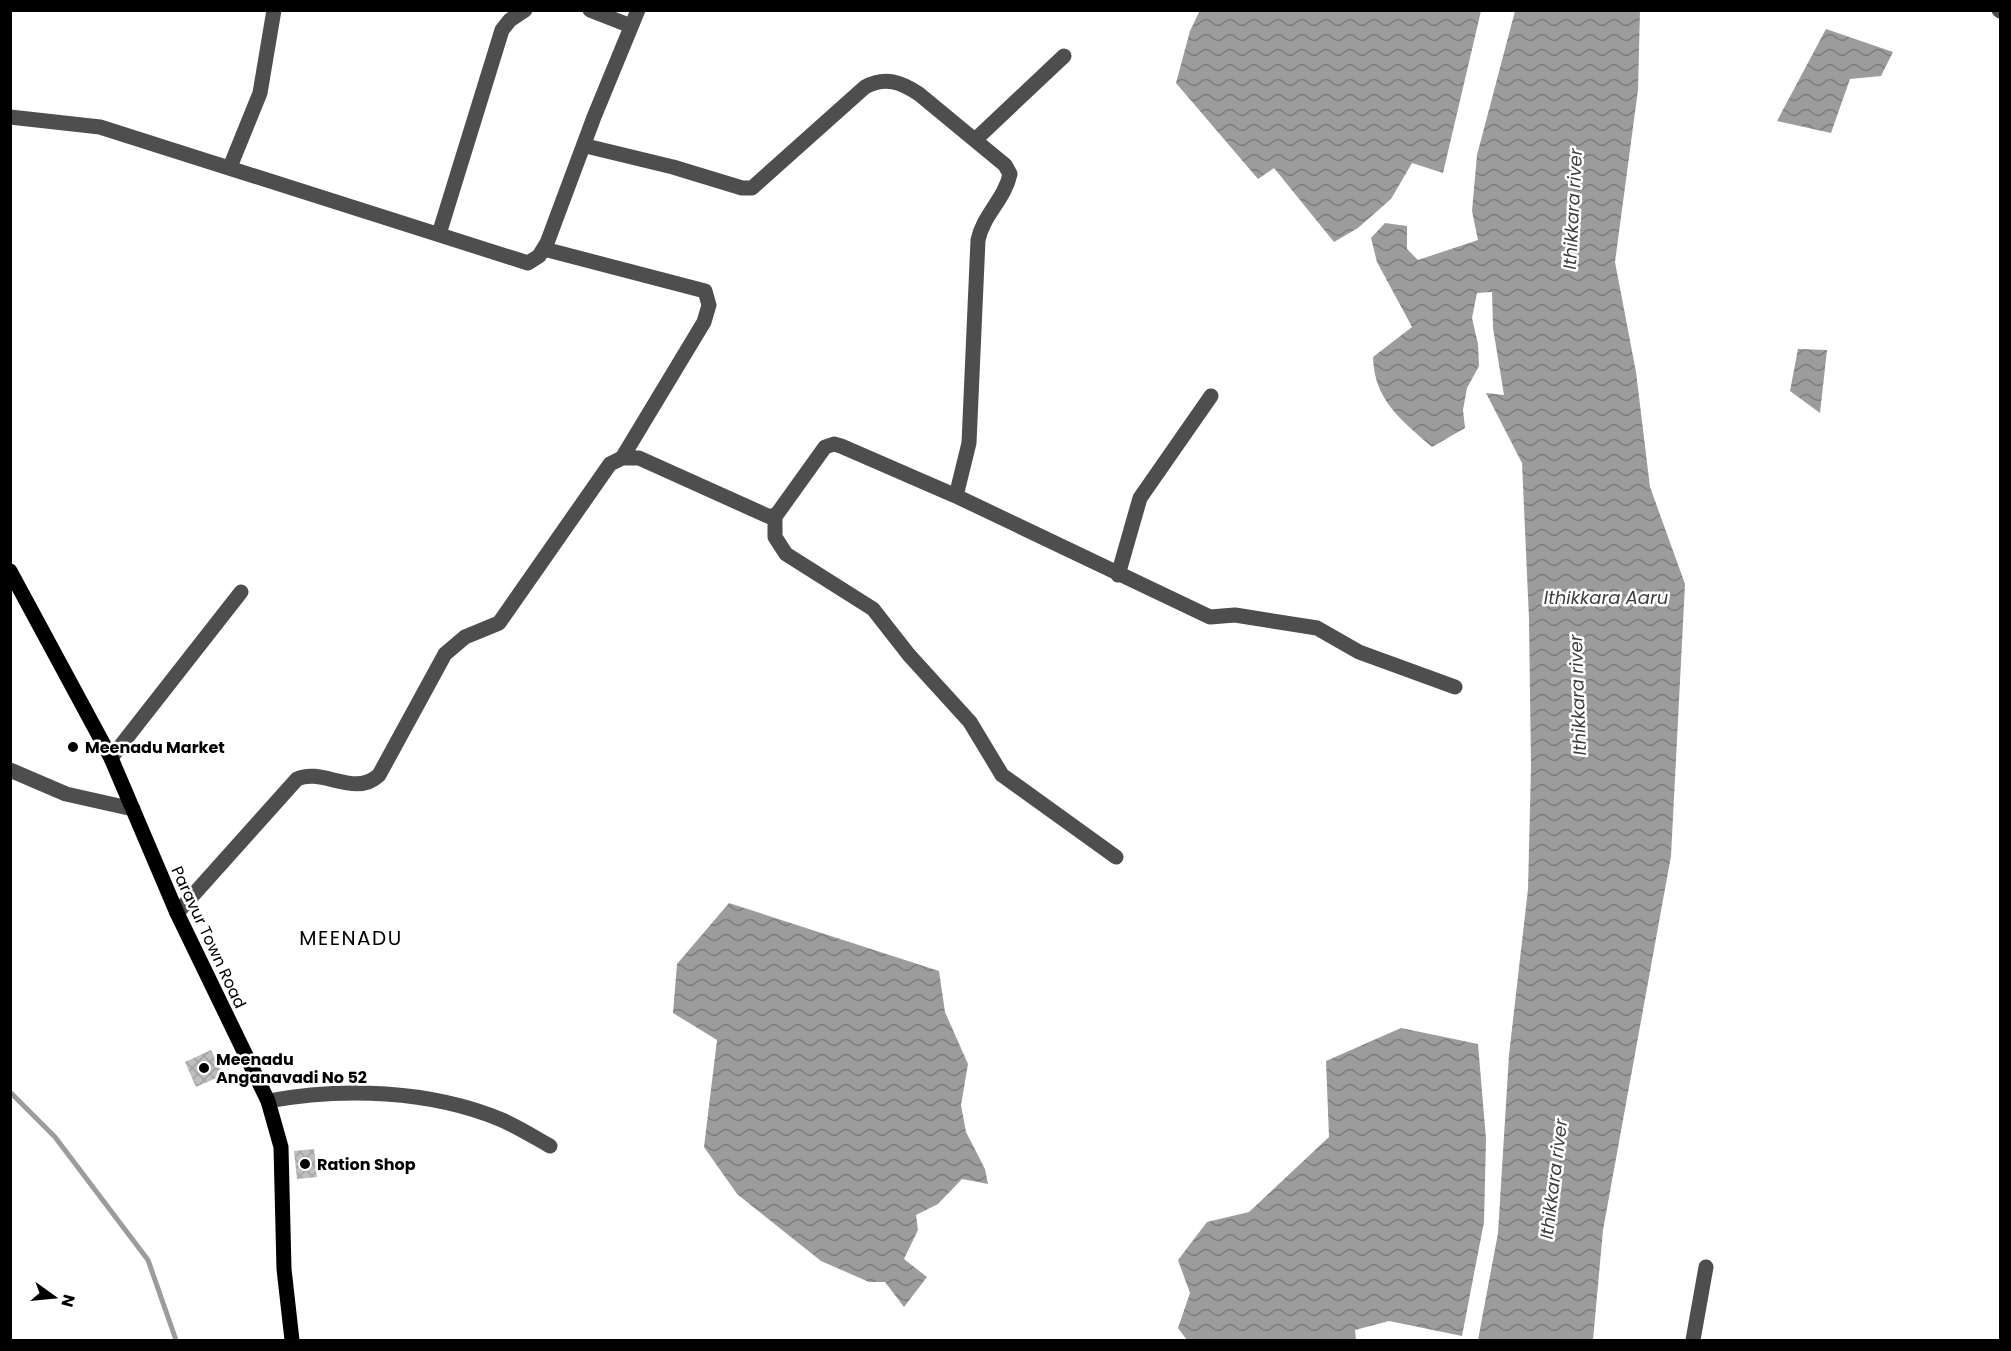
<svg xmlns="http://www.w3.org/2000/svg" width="2011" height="1351" viewBox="0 0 2011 1351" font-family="Poppins,sans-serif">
<defs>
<pattern id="water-waves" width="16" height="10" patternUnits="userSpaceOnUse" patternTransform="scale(1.5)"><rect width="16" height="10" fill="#9c9c9c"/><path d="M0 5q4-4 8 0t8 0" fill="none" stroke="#7d7d7d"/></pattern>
<pattern id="building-cross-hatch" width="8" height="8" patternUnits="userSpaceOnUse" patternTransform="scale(1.5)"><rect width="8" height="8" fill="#bebebe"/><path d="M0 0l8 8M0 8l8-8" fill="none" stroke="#a2a2a2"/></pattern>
</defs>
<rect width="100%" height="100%" fill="#fff"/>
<!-- water -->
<path fill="url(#water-waves)" d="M 1200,10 L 1481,11 L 1443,173 L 1412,163 L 1391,199 L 1358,228 L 1334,242 L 1274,168 L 1258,179 L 1176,83 L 1190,31 Z
M 1515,11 L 1640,11 L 1638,90 L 1615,262 L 1636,372 L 1650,487 L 1685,584 L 1671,856 L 1603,1230 L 1593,1340 L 1478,1340 L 1498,1233 L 1509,1055 L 1528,889 L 1531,766 L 1529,619 L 1522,463 L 1486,393 L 1504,395 L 1493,328 L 1492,292 L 1477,293 L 1472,318 L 1478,344 L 1479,366 L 1467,388 L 1463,410 L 1465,428 L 1432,447 C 1401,420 1374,400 1373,357 L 1412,327 L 1377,262 L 1371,238 L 1385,223 L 1407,226 L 1407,249 L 1418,260 L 1478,240 L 1472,211 L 1477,155 Z
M 1826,29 L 1893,52 L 1881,76 L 1850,79 L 1831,133 L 1777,121 Z
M 1798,349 L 1827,350 L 1820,413 L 1790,391 Z
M 729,903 L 939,971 L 945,1012 L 968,1064 L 961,1105 L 966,1132 L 985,1169 L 988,1184 L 962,1179 L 938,1204 L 916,1215 L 918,1230 L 904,1259 L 927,1277 L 904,1307 L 885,1282 L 869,1282 L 821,1261 L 737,1194 L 704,1147 L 717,1040 L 673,1013 L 677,964 Z
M 1401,1028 L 1478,1044 L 1486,1139 L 1484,1222 L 1462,1336 L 1389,1321 L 1355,1330 L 1356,1340 L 1187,1340 L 1178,1328 L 1190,1293 L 1178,1260 L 1207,1222 L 1249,1212 L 1329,1137 L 1326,1061 Z"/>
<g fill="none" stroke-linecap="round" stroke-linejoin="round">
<!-- stream -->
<path stroke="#9c9c9c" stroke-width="5" d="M 10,1092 L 55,1137 L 148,1260 L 176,1340"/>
</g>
<!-- building -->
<path fill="url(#building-cross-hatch)" d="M 211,1050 L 223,1075 L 196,1087 L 185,1062 Z
M 314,1149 L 317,1177 L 297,1179 L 294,1151 Z"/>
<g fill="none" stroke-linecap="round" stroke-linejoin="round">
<!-- minor -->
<path stroke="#4e4e4e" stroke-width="15" d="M 590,10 L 631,26
M 1999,10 L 2000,11
M 10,117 L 100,127 L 528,263 L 539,256 L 547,243 L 594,117 L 638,10
M 975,140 L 1064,56
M 586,146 L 673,167 L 742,188 L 752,188 L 865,87 C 885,76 901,82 919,94 L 1005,165 L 1010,174 C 1005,199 983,215 978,240 L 969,443 L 956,496
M 230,167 L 260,93 L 274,10
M 439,234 L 502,30 L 510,20 L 525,10
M 544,249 L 705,291 L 709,305 L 704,322 L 622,458
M 775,516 L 775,537 L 786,554 L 873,609 L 909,655 L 970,722 L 1002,775 L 1116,857
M 1118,575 L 1140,498 L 1211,396
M 111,758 L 241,592
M 10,770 L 66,794 L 133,809
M 177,913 L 297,779 C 322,767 355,798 379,775 L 445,654 L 465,637 L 499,623 L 610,464 L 622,458 L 639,458 L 770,517 L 777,514 L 825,447 L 834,444 L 841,446 L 956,496 L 1210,617 L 1235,615 L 1317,628 L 1359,652 L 1455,687
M 268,1101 C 342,1087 431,1090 502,1120 C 518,1127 534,1137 550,1146
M 1693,1340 L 1706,1267"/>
<!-- major -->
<path stroke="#000" stroke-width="15" d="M 10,571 L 111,758 L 177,913 L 268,1101 L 281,1147 L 284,1269 L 292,1340"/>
</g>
<!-- markers -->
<g fill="#000" stroke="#fff" stroke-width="2">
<circle cx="73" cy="747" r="6"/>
<circle cx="204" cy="1068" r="6"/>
<circle cx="305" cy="1164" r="6"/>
</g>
<g text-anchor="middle" stroke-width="5" stroke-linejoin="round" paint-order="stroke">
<!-- poi labels -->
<g font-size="16" font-weight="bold" fill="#000" stroke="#fff" text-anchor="start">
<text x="85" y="753">Meenadu Market</text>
<text x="216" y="1065">Meenadu<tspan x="216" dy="18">Anganavadi No 52</tspan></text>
<text x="317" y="1170">Ration Shop</text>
</g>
<!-- street labels -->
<g font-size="16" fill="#000" stroke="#fff">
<text transform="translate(209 937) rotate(65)" y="6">Paravur Town Road</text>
</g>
<!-- water labels -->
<g font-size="18" font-style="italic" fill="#3d3d3d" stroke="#fff">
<text transform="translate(1573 209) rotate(-87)" y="6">Ithikkara river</text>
<text x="1606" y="604">Ithikkara Aaru</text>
<text transform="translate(1578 695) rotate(-92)" y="6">Ithikkara river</text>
<text transform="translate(1554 1179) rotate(-83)" y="6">Ithikkara river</text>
</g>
<!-- quarter labels -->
<g font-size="20" letter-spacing="1.5" fill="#000" stroke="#fff">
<text x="351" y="945">MEENADU</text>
</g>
</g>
<!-- border -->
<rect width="2011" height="1351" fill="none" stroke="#000000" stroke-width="24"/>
<!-- north arrow -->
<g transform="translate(54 1297) rotate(105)" stroke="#ffffff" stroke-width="4.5" paint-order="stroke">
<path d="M0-4.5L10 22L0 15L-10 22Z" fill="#000000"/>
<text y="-9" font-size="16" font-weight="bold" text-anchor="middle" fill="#000000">N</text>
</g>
</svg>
